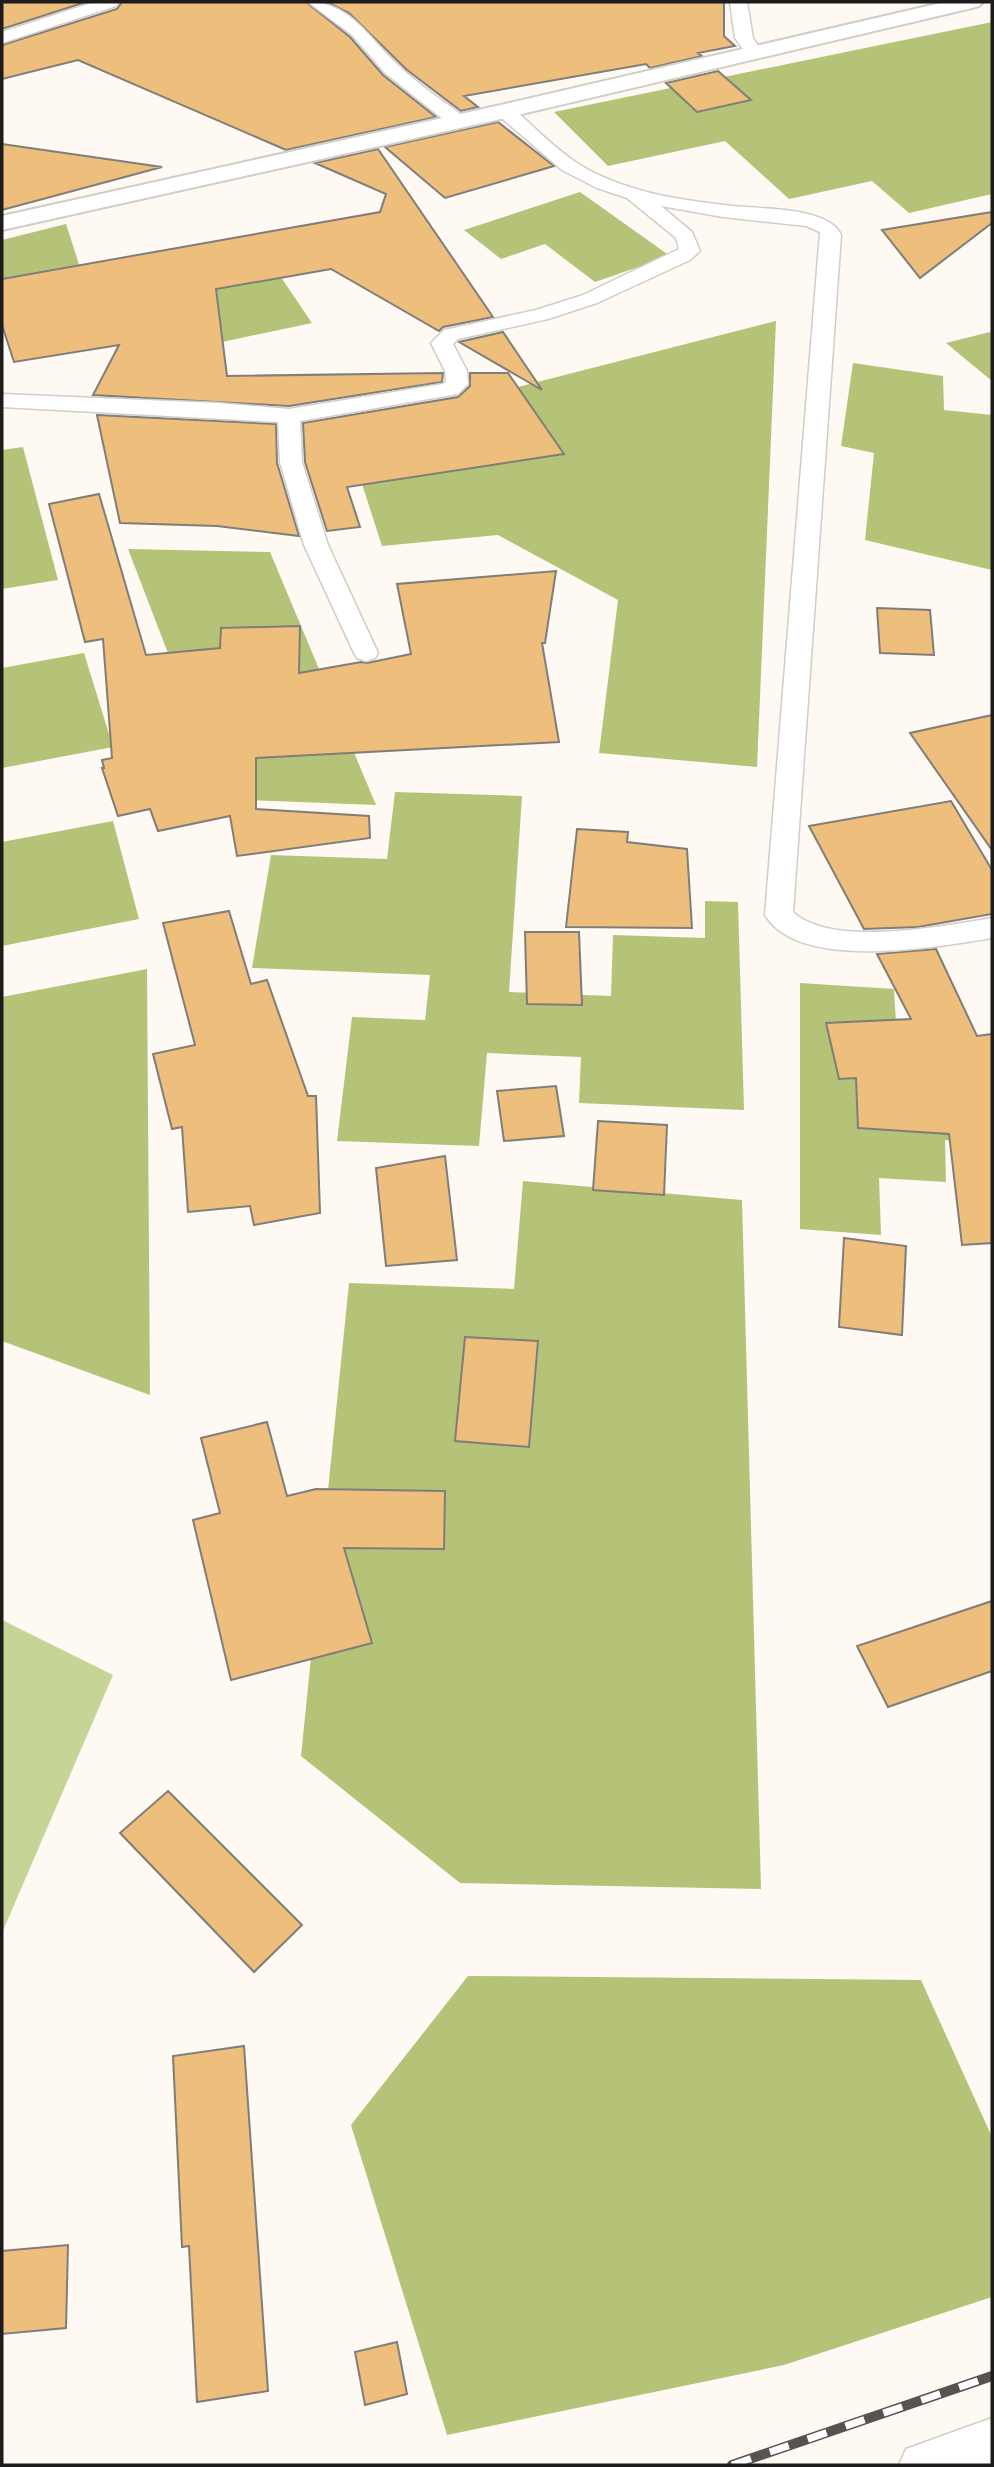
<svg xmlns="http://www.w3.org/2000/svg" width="994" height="2467" viewBox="0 0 994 2467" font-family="Arial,sans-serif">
<rect width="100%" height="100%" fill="#fef9f3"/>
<!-- green -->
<path fill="#c6d495" d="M 2,1620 L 113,1675 L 2,1933 Z"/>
<!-- forest -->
<path fill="#b4c378" d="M 992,22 L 992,194 L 909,213 L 872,181 L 789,199 L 725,141 L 608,166 L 554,112 Z
M 580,192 L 670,256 L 595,282 L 545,244 L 501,259 L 464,230 Z
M 66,224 L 96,317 L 2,330 L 2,240 Z
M 266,255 L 312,323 L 208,345 L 166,275 Z
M 776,321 L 757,767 L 599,753 L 618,600 L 498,535 L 382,546 L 345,431 Z
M 990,332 L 992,334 L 992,381 L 946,343 Z
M 853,363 L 943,376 L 944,410 L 992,415 L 992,570 L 865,540 L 874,453 L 841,446 Z
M 23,447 L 58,580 L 2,589 L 2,450 Z
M 128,549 L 270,552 L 376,805 L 224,799 Z
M 84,653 L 113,747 L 2,768 L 2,668 Z
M 395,792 L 522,796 L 509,992 L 611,996 L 613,935 L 705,938 L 705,901 L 738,902 L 744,1110 L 579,1103 L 581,1057 L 487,1053 L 479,1146 L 337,1141 L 352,1017 L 425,1020 L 430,975 L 252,968 L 271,855 L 387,859 Z
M 113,821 L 139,919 L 2,946 L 2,842 Z
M 147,969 L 150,1395 L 2,1341 L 2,997 Z
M 800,983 L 894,989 L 897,1041 L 992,1047 L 992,1143 L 945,1140 L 946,1182 L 879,1178 L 881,1235 L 800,1229 Z
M 523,1181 L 742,1200 L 761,1889 L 460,1883 L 301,1756 L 349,1283 L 514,1289 Z
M 468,1976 L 921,1980 L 992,2137 L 992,2297 L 784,2365 L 447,2435 L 351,2125 Z"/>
<!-- building -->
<path fill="#edbe7c" stroke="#817d78" stroke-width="2" d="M 2,2 L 86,2 L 2,29 Z
M 122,2 L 306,2 L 350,37 L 383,75 L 436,117 L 286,150 L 78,60 L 2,79 L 2,45 L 117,9 Z
M 326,2 L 724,2 L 724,36 L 735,46 L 698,53 L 702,56 L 650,68 L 646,64 L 464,96 L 478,107 L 461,111 L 407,70 L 349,13 Z
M 718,71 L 751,100 L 697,112 L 666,83 Z
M 498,122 L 554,166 L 445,198 L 385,147 Z
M 2,144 L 162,167 L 2,210 Z
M 378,149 L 493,317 L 443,327 L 439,331 L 331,269 L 216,289 L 227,376 L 443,373 L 442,382 L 289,406 L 93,395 L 119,345 L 14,362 L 2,325 L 2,279 L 380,212 L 386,194 L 315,163 Z
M 992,212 L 992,223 L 920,278 L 882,230 Z
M 503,332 L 542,390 L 459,342 Z
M 470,373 L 508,373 L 564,454 L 347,487 L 360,527 L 327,531 L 305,462 L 303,423 L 458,397 L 470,386 Z
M 97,415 L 276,424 L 277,463 L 299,536 L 217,526 L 120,523 Z
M 99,494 L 146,655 L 220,648 L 221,628 L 300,626 L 299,673 L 361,662 L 367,663 L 411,654 L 397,584 L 556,571 L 545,643 L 542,643 L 559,742 L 256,758 L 256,809 L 369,816 L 370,838 L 237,856 L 230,816 L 158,831 L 150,809 L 118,816 L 102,768 L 104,768 L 102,760 L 112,758 L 103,639 L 85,642 L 49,504 Z
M 877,608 L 930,610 L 934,655 L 880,653 Z
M 992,715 L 992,850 L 910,733 Z
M 951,801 L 992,870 L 992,914 L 918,927 L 864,929 L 809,826 Z
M 577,829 L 628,832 L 627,842 L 687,849 L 692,928 L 566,927 Z
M 229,911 L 251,984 L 267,980 L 308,1096 L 316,1096 L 320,1213 L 254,1225 L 250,1206 L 188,1212 L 182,1127 L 172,1129 L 153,1054 L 195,1045 L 163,923 Z
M 525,932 L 579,932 L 582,1005 L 527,1004 Z
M 936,949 L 977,1036 L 992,1034 L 992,1243 L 962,1245 L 949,1134 L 858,1128 L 856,1078 L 839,1079 L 826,1023 L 911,1019 L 877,954 Z
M 556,1086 L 564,1136 L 504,1141 L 497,1091 Z
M 598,1121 L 667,1125 L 664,1195 L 593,1190 Z
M 445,1156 L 457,1260 L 386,1266 L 376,1168 Z
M 844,1238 L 906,1246 L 902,1335 L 839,1327 Z
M 465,1337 L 538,1341 L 529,1447 L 455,1441 Z
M 267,1422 L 287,1496 L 316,1489 L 445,1491 L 444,1549 L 344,1548 L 372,1643 L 231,1680 L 193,1520 L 220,1513 L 201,1438 Z
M 992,1601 L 992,1671 L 888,1707 L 857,1646 Z
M 168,1791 L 302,1925 L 254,1972 L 120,1833 Z
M 244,2046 L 268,2391 L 197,2402 L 189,2246 L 182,2247 L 173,2056 Z
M 68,2245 L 66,2328 L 2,2334 L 2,2251 Z
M 397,2342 L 407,2394 L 365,2405 L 355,2352 Z"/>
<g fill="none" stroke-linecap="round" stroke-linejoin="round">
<defs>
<path id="service" d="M 94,2 L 119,2 L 116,6 L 2,43 L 2,32 Z
M 308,2 C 351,2 369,39 398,65 C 417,84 441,99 463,116 L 465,120 L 463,124 L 449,124 L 385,73 L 352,35 Z
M 730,2 L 747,2 L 753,38 L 762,51 L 759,55 L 747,55 L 735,38 Z
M 505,105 L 512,107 C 533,126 553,147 577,163 C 622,192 680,200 732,206 C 760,209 829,207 841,235 L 793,912 C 832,948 943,926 992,918 L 992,938 C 937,947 799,972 765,915 L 820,232 L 806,226 L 723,217 L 661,206 L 692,232 L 700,251 L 690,260 L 597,303 L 548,319 L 458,339 L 453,344 L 467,371 L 468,384 L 458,394 L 300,421 L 302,462 L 328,545 L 378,653 L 375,658 L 366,661 L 357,658 L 354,653 L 304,545 L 280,462 L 278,422 L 2,407 L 2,394 L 217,403 L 289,409 L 443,384 L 446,382 L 445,371 L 431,343 L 444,330 L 536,310 L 583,295 L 679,249 L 676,238 L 627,198 L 597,188 L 562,170 L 498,115 L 496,111 L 498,107 Z
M 992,2418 L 992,2464 L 899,2465 L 906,2449 Z"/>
<path id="tertiary" d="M 945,2 L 983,2 L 979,6 L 972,8 L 505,118 L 2,230 L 2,216 L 505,104 Z"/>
</defs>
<!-- service casing -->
<use href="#service" stroke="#d1cdc7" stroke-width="3"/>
<!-- tertiary casing -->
<use href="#tertiary" stroke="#d1cdc7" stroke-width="4"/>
<!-- service -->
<use href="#service" fill="#fff" fill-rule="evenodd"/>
<!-- tertiary -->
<use href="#tertiary" fill="#fff" fill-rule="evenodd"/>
<defs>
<path id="rail" d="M 732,2465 L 992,2376"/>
</defs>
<!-- rail casing -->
<use href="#rail" stroke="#565451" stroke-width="10"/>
<!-- rail -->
<use href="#rail" stroke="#fff" stroke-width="7" stroke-dasharray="20" stroke-linecap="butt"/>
</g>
<!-- border -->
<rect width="994" height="2467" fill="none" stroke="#1d1c1a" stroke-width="7"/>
</svg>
